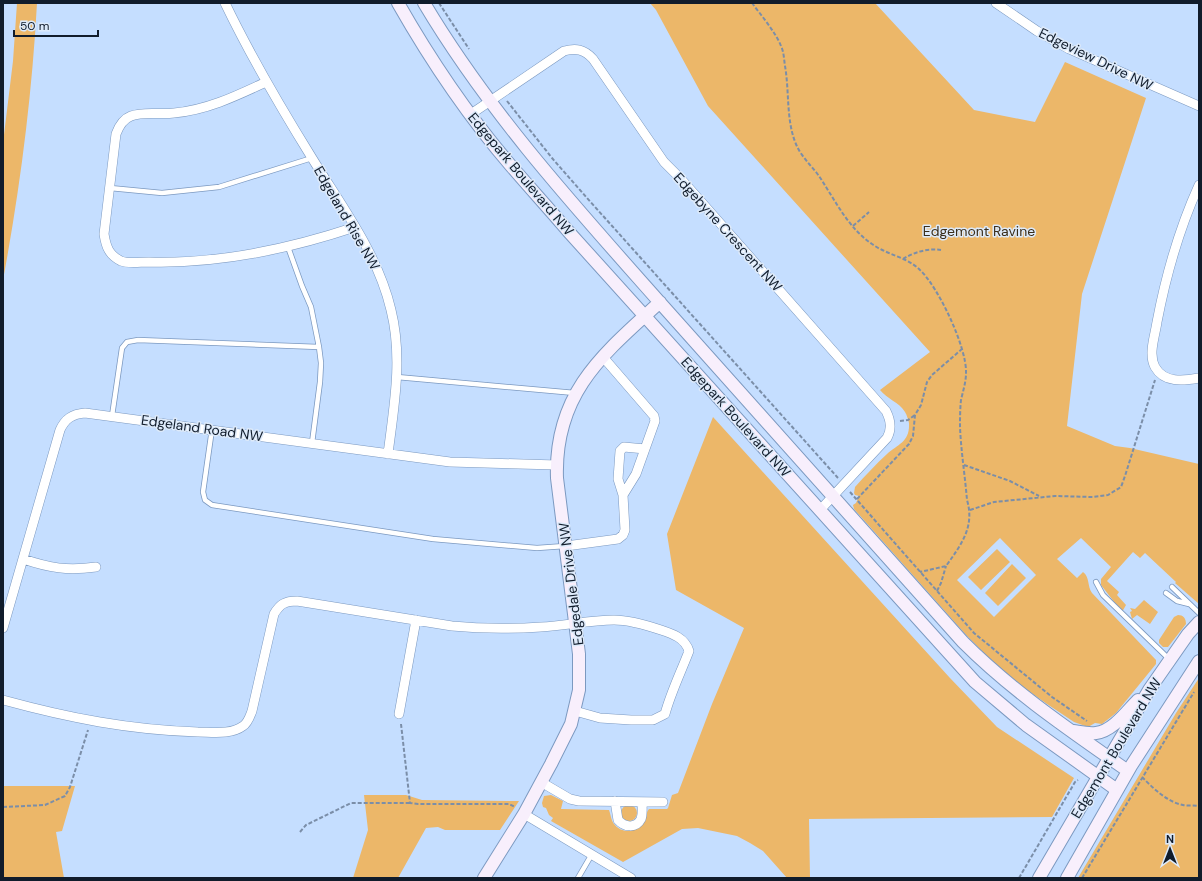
<svg xmlns="http://www.w3.org/2000/svg" width="1202" height="881" viewBox="0 0 1202 881" font-family="'DM Sans',sans-serif">
<rect width="100%" height="100%" fill="#c5deff"/>
<!-- green -->
<path fill="#ecb769" fill-rule="evenodd" d="M 17,3 L 37,3 C 32,96 20,189 3,280 L 3,143 L 13,61 Z
M 650,3 L 875,3 L 974,110 L 1035,122 L 1065,62 L 1146,98 L 1082,294 L 1067,426 L 1115,446 L 1130,448 L 1199,464 L 1199,604 L 1175,583 L 1176,582 L 1145,553 L 1140,558 L 1133,552 L 1107,581 L 1119,592 L 1117,595 L 1126,605 L 1122,612 L 1101,585 L 1101,579 L 1111,567 L 1081,538 L 1057,559 L 1077,578 L 1083,572 C 1090,577 1087,586 1092,593 L 1156,660 L 1156,664 L 1116,713 L 1102,724 L 1095,723 L 1088,727 L 1074,722 L 1047,704 L 1023,687 L 993,662 L 967,636 L 854,509 L 853,505 L 856,503 L 859,496 L 855,495 L 854,493 L 855,487 C 865,476 876,464 887,454 C 898,444 910,442 909,423 C 908,420 907,415 905,412 C 899,402 887,399 880,390 L 930,352 L 708,106 L 656,10 ZM 1000,538 L 1036,575 L 994,617 L 957,580 Z
M 713,417 L 950,678 L 997,727 L 1074,778 L 1052,817 L 809,819 L 810,878 L 787,878 L 763,851 L 750,843 L 737,836 L 698,828 L 682,829 L 623,862 L 551,821 L 553,818 L 549,815 L 546,808 L 543,807 L 542,803 L 544,796 L 551,795 L 563,801 L 561,809 L 609,810 C 611,815 611,821 615,825 C 623,835 639,831 645,821 C 647,817 646,812 649,809 L 667,809 L 668,808 L 672,795 L 678,793 L 712,704 L 744,628 L 676,590 L 667,534 Z
M 997,549 L 1010,562 L 981,590 L 968,577 Z
M 1012,564 L 1026,578 L 998,606 L 985,593 Z
M 1144,600 L 1158,612 L 1150,624 L 1137,615 L 1132,619 L 1130,612 L 1132,611 L 1130,608 L 1135,609 Z
M 1178,615 C 1183,615 1186,618 1186,624 L 1168,647 L 1163,647 L 1159,643 L 1159,640 L 1174,617 Z
M 1199,678 L 1199,878 L 1078,878 L 1176,713 Z
M 3,786 L 75,786 L 62,831 L 56,832 L 64,878 L 3,878 Z
M 364,795 L 406,795 L 422,800 L 519,801 L 500,830 L 445,830 L 438,827 L 426,828 L 398,878 L 353,878 L 368,830 Z
M621 813a8 8 0 1 1 16 0a8 8 0 1 1-16 0Z"/>
<g fill="none" stroke-linecap="round" stroke-linejoin="round">
<defs>
<path id="lane" d="M 110,188 L 162,193 L 219,187 L 312,158
M 288,247 L 302,286 L 311,307 L 319,347 L 321,363 L 320,382 L 312,443
M 397,377 L 575,393
M 112,416 L 122,348 L 127,342 L 138,340 L 319,347
M 212,429 L 203,492 L 205,500 L 212,505 L 433,539 L 537,548 L 565,546
M 1096,582 L 1103,595 L 1169,659
M 1172,587 L 1199,613
M 1166,593 L 1177,601 L 1189,604
M 578,878 L 592,854"/>
<path id="street" d="M 225,3 C 251,57 281,108 312,158 C 342,207 378,254 391,310 C 403,358 394,406 388,454
M 996,3 L 1037,31 L 1069,49 L 1199,106
M 266,82 C 236,96 207,110 174,113 C 160,115 144,111 131,116 C 123,119 119,126 116,134 L 104,234 C 106,247 109,255 121,261 C 128,264 140,262 149,262 C 219,264 289,249 355,227
M 471,114 L 564,51 C 576,48 584,49 593,59 L 664,162 L 681,179 L 886,411 C 891,421 892,429 887,438 L 820,510
M 1199,185 C 1179,229 1166,275 1157,322 C 1155,336 1148,354 1155,367 C 1164,383 1183,381 1199,378
M 623,495 L 618,479 L 620,451 L 624,447 L 645,449
M 566,546 L 618,539 L 623,535 L 625,530 L 623,495 L 636,474 L 655,421 L 654,416 L 603,357
M 23,559 C 50,568 67,571 96,567
M 3,628 L 60,430 C 65,419 72,414 85,413 L 450,462 L 557,465
M 3,700 C 69,718 130,730 198,732 C 212,732 231,735 243,726 C 248,723 250,716 252,711 L 274,614 C 280,604 285,601 297,601 L 452,626 C 482,629 511,629 541,627 C 565,626 589,620 614,620 C 630,620 646,625 661,630 C 673,634 685,638 689,651 C 681,672 671,692 665,714 L 653,720 L 631,720 L 600,718 L 575,711
M 399,714 L 416,620
M 541,782 L 570,799 L 579,801 L 663,802
M 615,801 L 618,820 C 624,827 636,829 641,819 C 643,814 642,807 642,802
M 524,814 L 631,878"/>
<path id="secondary" d="M 398,3 C 431,61 469,117 512,167 C 531,189 550,210 568,231 L 975,682 L 1026,725 L 1117,790
M 424,3 C 490,114 578,210 663,306 C 763,418 863,530 963,642 C 1013,692 1071,731 1128,771
M 1073,731 C 1080,732 1088,734 1096,733 C 1113,731 1127,711 1138,700
M 484,878 L 524,814 L 551,764 L 571,724 L 579,690 L 579,654 L 557,478 C 554,393 603,354 660,302
M 1039,878 L 1149,690 L 1188,634 L 1199,622
M 1067,878 L 1131,766 L 1199,661"/>
</defs>
<!-- lane casing -->
<use href="#lane" stroke="#7c99c0" stroke-width="6"/>
<!-- street casing -->
<use href="#street" stroke="#7c99c0" stroke-width="10"/>
<!-- secondary casing -->
<use href="#secondary" stroke="#7c99c0" stroke-width="14"/>
<!-- path -->
<path stroke="#7b8ea8" stroke-width="2" stroke-dasharray="4 2" stroke-linecap="butt" d="M 439,3 L 469,49
M 752,3 C 761,15 776,33 781,46 C 784,52 784,60 785,66 C 790,94 785,127 800,152 C 806,161 813,168 819,176 C 835,200 848,228 872,244 C 887,255 907,257 920,270 C 939,288 967,348 966,373 C 966,382 963,391 961,400 C 960,409 960,419 960,427 C 961,451 965,476 967,500 C 975,527 961,545 946,566 L 920,572
M 507,101 L 552,158 L 587,198 L 838,478
M 853,226 L 869,212
M 903,259 C 914,252 928,248 941,250
M 900,421 L 908,420 L 915,415
M 964,465 L 1010,481 L 1039,496
M 850,492 L 974,633 L 1052,697 L 1087,721
M 857,499 L 909,444 L 913,436 L 915,415 L 921,405 L 927,382 L 932,375 L 962,349
M 970,510 L 994,502 L 1055,496 L 1093,497 L 1108,495 L 1121,487 L 1125,476 L 1155,380
M 937,591 L 941,583 L 946,566
M 401,724 L 410,803 L 418,804 L 509,804 L 515,807
M 1142,777 C 1153,788 1167,802 1183,805 C 1188,806 1194,805 1199,806
M 3,807 L 45,805 L 65,796 L 70,787 L 88,730
M 300,832 L 306,825 L 351,803 L 410,803
M 1019,878 L 1075,782 L 1078,780
M 1082,878 L 1194,692"/>
<!-- lane -->
<use href="#lane" stroke="#fff" stroke-width="4.5"/>
<!-- street -->
<use href="#street" stroke="#fff" stroke-width="9"/>
<!-- secondary -->
<use href="#secondary" stroke="#f8effc" stroke-width="12"/>
</g>
<g text-anchor="middle" stroke-width="3" stroke-linejoin="round" paint-order="stroke">
<!-- street labels -->
<g font-size="14" fill="#111c2b" stroke="#ddeafa">
<text transform="translate(1096 59) rotate(26)" y="5">Edgeview Drive NW</text>
<text transform="translate(521 174) rotate(50)" y="5">Edgepark Boulevard NW</text>
<text transform="translate(347 218) rotate(60)" y="5">Edgeland Rise NW</text>
<text transform="translate(728 232) rotate(48)" y="5">Edgebyne Crescent NW</text>
<text transform="translate(736 417) rotate(48)" y="5">Edgepark Boulevard NW</text>
<text transform="translate(202 428) rotate(8)" y="5">Edgeland Road NW</text>
<text transform="translate(571 584) rotate(-97)" y="5">Edgedale Drive NW</text>
<text transform="translate(1116 748) rotate(-59)" y="5">Edgemont Boulevard NW</text>
</g>
<!-- park labels -->
<g font-size="14" fill="#3b2e1a" stroke="#ddeafa">
<text x="979" y="236">Edgemont Ravine</text>
</g>
</g>
<!-- border -->
<rect width="1202" height="881" fill="none" stroke="#111c2b" stroke-width="8"/>
<!-- north arrow -->
<g transform="translate(1170 849)" stroke="#ddeafa" stroke-width="3" paint-order="stroke">
<path d="M0-3L7 15L0 10L-7 15Z" fill="#111c2b"/>
<text y="-6" font-size="11" font-weight="bold" text-anchor="middle" fill="#111c2b">N</text>
</g>
<!-- scale -->
<path d="M14 30v6h84v-6" fill="none" stroke="#111c2b" stroke-width="2"/>
<text x="20" y="30" font-size="12" fill="#111c2b" stroke="#ddeafa" stroke-width="3" paint-order="stroke">50 m</text>
</svg>
